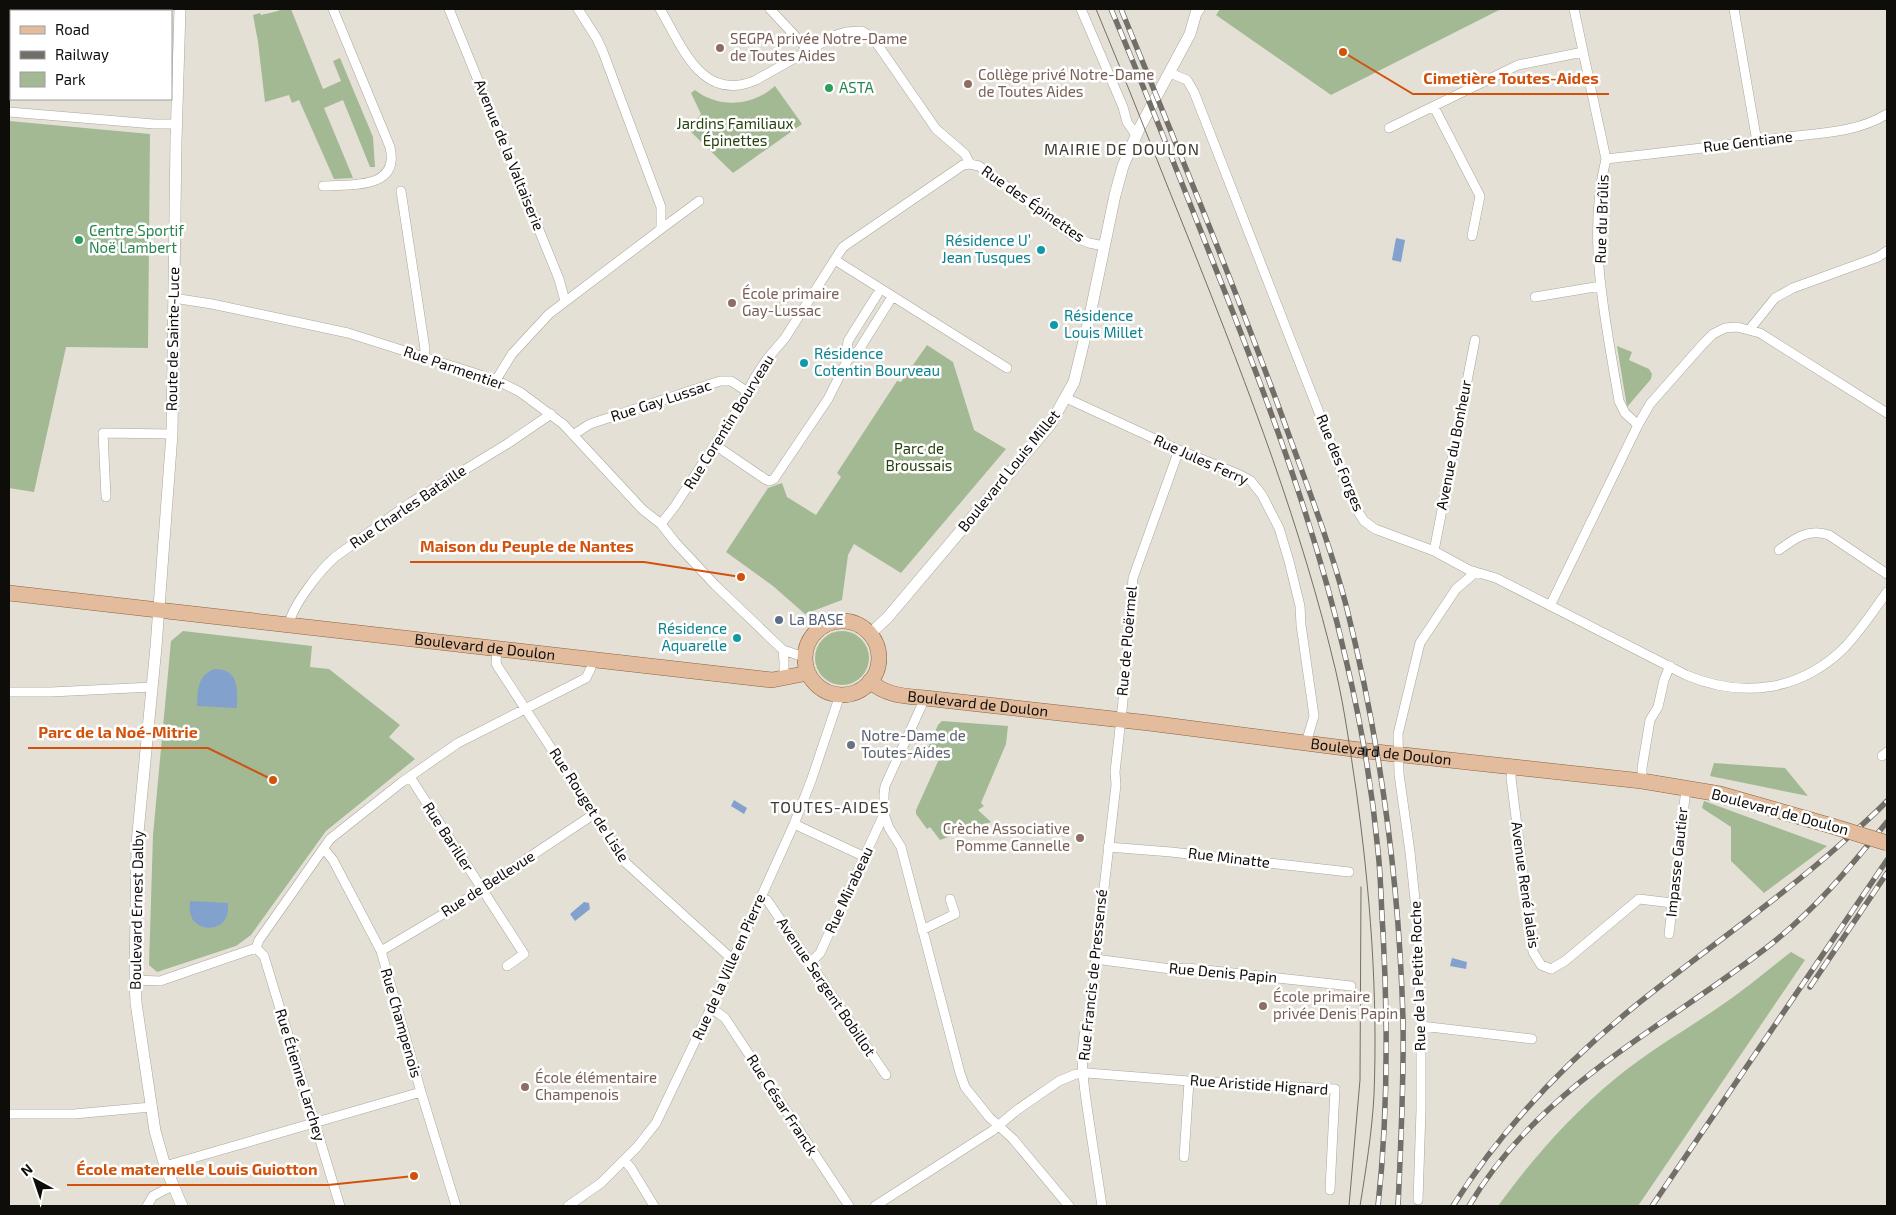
<svg xmlns="http://www.w3.org/2000/svg" width="1896" height="1215" viewBox="0 0 1896 1215" font-family="'Exo 2',sans-serif">
<rect width="100%" height="100%" fill="#e4e0d6"/>
<!-- green -->
<path fill="#a2b994" d="M 281,9 L 291,9 L 323,89 L 341,81 L 333,61 L 340,58 L 373,137 L 375,167 L 370,167 L 343,100 L 324,108 L 353,178 L 334,179 L 299,100 L 292,103 L 289,95 L 265,102 L 258,42 L 253,15 L 260,13 L 261,15 L 278,11 Z
M 1220,9 L 1501,9 L 1331,95 L 1216,15 Z
M 775,86 L 802,124 L 733,173 L 689,130 L 701,114 L 691,93 L 695,90 C 719,109 753,106 775,86 Z
M 9,121 L 150,134 L 148,348 L 66,347 L 34,492 L 9,488 Z
M 927,345 L 953,362 L 974,430 L 1006,449 L 901,573 L 854,544 L 848,555 L 842,600 L 805,614 L 773,586 L 726,552 L 768,488 L 782,483 L 787,497 L 816,515 L 841,477 L 837,473 L 897,381 L 901,382 Z
M 1617,346 L 1632,352 L 1629,360 L 1649,369 L 1652,374 L 1651,379 L 1627,407 Z
M815 658a27 27 0 1 1 54 0a27 27 0 1 1-54 0Z
M 183,631 L 312,646 L 310,667 L 329,669 L 400,725 L 389,737 L 415,759 L 326,831 L 251,935 L 236,946 L 157,972 L 149,965 L 153,835 L 171,641 Z
M 942,721 L 1008,726 L 1006,744 L 981,803 L 984,806 L 978,810 L 991,822 L 940,840 L 930,827 L 927,829 L 916,814 L 916,810 L 940,757 L 927,750 L 938,725 Z
M 1714,763 L 1785,768 L 1808,796 L 1710,776 Z
M 1704,801 L 1827,846 L 1764,893 L 1731,861 L 1731,827 L 1702,808 Z
M 1791,952 L 1805,960 L 1638,1206 L 1498,1206 C 1533,1158 1569,1117 1616,1078 C 1655,1046 1700,1022 1740,992 C 1758,979 1774,965 1791,952 Z"/>
<!-- water -->
<path fill="#82a1cd" d="M 1396,238 L 1405,240 L 1401,262 L 1392,260 Z
M 214,669 C 240,669 237,689 237,708 L 197,706 C 198,690 197,676 214,669 Z
M 734,800 L 747,808 L 744,814 L 731,806 Z
M 190,901 L 228,903 C 228,907 228,911 227,915 C 222,933 193,932 190,912 C 189,909 190,904 190,901 Z
M 584,902 L 589,903 L 590,909 L 575,921 L 570,914 Z
M 1452,958 L 1467,962 L 1466,969 L 1450,966 Z"/>
<g fill="none" stroke-linecap="round" stroke-linejoin="round">
<defs>
<path id="minor" d="M 449,9 L 559,279 L 565,301
M 660,9 C 682,46 702,104 756,80 L 836,35 L 846,32 L 862,31 L 873,38 L 936,129 L 965,154 L 970,164
M 770,9 L 809,51
M 1081,9 L 1123,107 L 1127,122 L 1136,135
M 1734,9 L 1757,142
M 1170,73 L 1187,80 L 1194,92 L 1357,510 L 1364,521 L 1375,529 L 1434,551 L 1469,570 L 1496,578 L 1686,675 C 1743,699 1801,691 1845,647 C 1861,630 1874,610 1887,592
M 1434,107 L 1480,196 L 1472,236
M 9,112 L 154,124 L 176,124
M 1389,128 L 1518,65 L 1583,52
M 1606,159 C 1666,152 1727,146 1788,137 C 1822,133 1858,132 1887,114
M 323,186 C 351,184 400,190 390,147 L 333,9
M 401,191 L 425,349 L 424,356
M 661,229 L 699,201
M 835,260 L 1007,368
M 1535,297 L 1601,286
M 173,298 L 212,304 L 348,333 L 496,380 L 520,392 L 563,424 L 643,510 L 661,524 L 675,542 L 715,585 L 783,650 L 798,655 L 805,654
M 1750,329 L 1775,298 L 1793,288 L 1878,257 L 1887,251
M 849,358 L 847,351 L 848,341 L 880,290
M 496,380 L 512,354 L 549,314 L 661,229 L 661,207 L 603,52 L 597,39 L 578,9
M 1066,398 L 1179,450 L 1240,475 L 1251,481 L 1262,495 L 1279,528 L 1289,561 L 1300,606 L 1301,625 L 1314,716 L 1306,743
M 1638,425 L 1650,404 L 1703,344 L 1713,334 L 1725,328 L 1737,327 L 1760,333 L 1887,413
M 573,435 L 590,424 L 720,381 L 731,381 L 748,392
M 715,445 L 765,479 L 769,481 L 774,479 L 828,399 L 845,365 L 849,358 L 855,356 L 892,297
M 106,497 L 103,433 L 172,434
M 661,524 L 675,506 L 740,406 L 754,379 L 767,359 L 785,338 L 839,253 L 843,247 L 963,165 L 970,164 L 979,166 L 1075,237 L 1089,243 L 1104,246
M 1779,550 C 1795,538 1809,528 1829,535 L 1887,574
M 1434,551 L 1475,340
M 1550,606 L 1638,425 L 1625,413 L 1619,401 C 1606,322 1586,238 1606,159 L 1574,9
M 289,625 C 291,607 321,569 335,557 L 410,503 L 507,444 L 551,414
M 497,649 L 496,663 L 498,667 L 626,863 L 733,960
M 783,650 L 784,661 L 784,678
M 9,692 L 51,692 L 152,687
M 925,698 L 885,786 L 884,794 L 884,814 L 889,828 L 901,847 L 960,1073 L 965,1087 L 989,1117 L 1013,1139 L 1069,1206
M 1882,756 L 1887,752
M 1512,766 L 1511,778 L 1533,952 L 1541,965 L 1551,969 L 1565,961 L 1639,899 L 1672,903
M 410,777 L 524,954 L 507,966
M 1642,781 L 1642,768 L 1650,720 L 1658,707 L 1664,680 L 1670,666
M 794,824 L 865,857
M 1108,847 L 1171,852 L 1349,872
M 324,849 L 333,860 L 381,951 L 421,1092 L 456,1206
M 767,900 L 886,1075
M 922,930 L 955,914 L 950,899
M 1669,934 L 1686,789
M 256,948 L 264,956 L 340,1206
M 381,951 L 450,910 L 594,814
M 1095,959 L 1171,969 L 1187,968 L 1351,986
M 810,963 L 820,953 L 884,814
M 135,980 L 160,981 L 256,948 L 259,940 L 330,839 L 402,782 L 458,743 L 586,678 L 591,668 L 592,660
M 711,1008 L 725,1018 L 849,1206
M 1421,1026 L 1532,1039
M 9,1114 L 74,1114 L 151,1107
M 1184,1157 L 1189,1081
M 624,1160 L 631,1168 L 654,1206
M 165,1166 L 421,1092
M 1418,1200 L 1421,1110 L 1421,1026 L 1417,919 L 1410,852 L 1399,774 L 1398,734 L 1420,643 L 1456,589 L 1476,572
M 147,1206 L 153,1196 L 172,1186
M 568,1206 L 601,1183 L 637,1147 L 656,1123 L 711,1008 L 794,824 L 811,781 L 840,695
M 875,1206 L 992,1131 L 1017,1110 L 1059,1081 L 1076,1074 L 1087,1073 L 1189,1081 L 1335,1089 L 1330,1190
M 1102,1206 C 1098,1180 1094,1153 1090,1127 C 1085,1091 1076,1051 1089,1017 L 1116,785 L 1115,772 L 1123,701 L 1133,578 L 1179,450"/>
<path id="tertiary" d="M 180,9 L 176,140 L 172,434 L 156,647 L 137,843 L 135,980 L 136,1003 L 155,1131 L 165,1166 L 182,1206
M 870,634 L 888,617 L 1050,425 L 1074,382 L 1089,320 L 1115,195 L 1123,166 L 1139,129 L 1190,34 L 1196,13 L 1199,9"/>
<g id="primary">
<path id="s1" d="M 9,593 L 772,680 L 808,673"/>
<circle cx="842" cy="658" r="37"/>
<path id="s2" d="M 870,681 C 886,696 905,696 925,698 L 1149,723 L 1376,752 L 1642,781 L 1720,794 L 1832,826"/>
</g>
</defs>
<!-- minor casing -->
<use href="#minor" stroke="#aaa69d" stroke-width="10"/>
<!-- tertiary casing -->
<use href="#tertiary" stroke="#aaa69d" stroke-width="12"/>
<!-- primary casing -->
<use href="#primary" stroke="#8c623f" stroke-width="16"/>
<!-- minor -->
<use href="#minor" stroke="#fff" stroke-width="9"/>
<!-- tertiary -->
<use href="#tertiary" stroke="#fff" stroke-width="11"/>
<!-- primary -->
<use href="#primary" stroke="#e2bc9d" stroke-width="15"/>
<!-- tram -->
<path stroke="#726f69" stroke-width="1" d="M 1096,9 C 1130,90 1161,171 1194,252 C 1249,390 1302,528 1336,672 C 1345,711 1350,750 1356,789 C 1370,890 1378,993 1374,1095 C 1372,1132 1366,1169 1360,1206
M 1349,1206 L 1360,1080 L 1361,887"/>
<defs>
<path id="rail" d="M 1111,9 C 1150,101 1186,194 1223,287 C 1271,409 1317,532 1346,660 C 1361,723 1372,787 1378,851 C 1381,878 1381,905 1383,932 C 1388,1024 1388,1114 1378,1206
M 1121,9 C 1176,144 1232,279 1282,416 C 1304,478 1329,540 1346,605 C 1380,740 1399,880 1403,1019 C 1404,1081 1401,1144 1398,1206
M 1810,987 L 1887,873
M 1453,1206 C 1501,1129 1565,1063 1635,1006 C 1704,950 1777,901 1843,842 C 1858,828 1873,816 1887,801
M 1469,1206 C 1540,1086 1664,1028 1770,945 C 1817,908 1850,867 1887,822
M 1652,1206 L 1887,860"/>
</defs>
<!-- rail casing -->
<use href="#rail" stroke="#726f69" stroke-width="5.5"/>
<!-- rail -->
<use href="#rail" stroke="#fff" stroke-width="4" stroke-dasharray="11" stroke-linecap="butt"/>
<defs>
<path id="primary-bridge" d="M 1832,826 L 1887,843"/>
</defs>
<!-- primary-bridge casing -->
<use href="#primary-bridge" stroke="#8c623f" stroke-width="16" stroke-linecap="butt"/>
<!-- primary-bridge -->
<use href="#primary-bridge" stroke="#e2bc9d" stroke-width="15"/>
</g>
<!-- markers -->
<g fill="#8d6e63" stroke="#fff" stroke-width="2">
<circle cx="720" cy="48" r="5"/>
<circle cx="968" cy="84" r="5"/>
<circle cx="732" cy="303" r="5"/>
<circle cx="1080" cy="838" r="5"/>
<circle cx="1263" cy="1006" r="5"/>
<circle cx="525" cy="1087" r="5"/>
</g>
<g fill="#2e9e5b" stroke="#fff" stroke-width="2">
<circle cx="829" cy="88" r="5"/>
<circle cx="79" cy="240" r="5"/>
</g>
<g fill="#0f9aa8" stroke="#fff" stroke-width="2">
<circle cx="1041" cy="250" r="5"/>
<circle cx="1054" cy="325" r="5"/>
<circle cx="804" cy="363" r="5"/>
<circle cx="737" cy="638" r="5"/>
</g>
<circle fill="#5c6f8a" stroke="#fff" stroke-width="2" cx="779" cy="620" r="5"/>
<circle fill="#6b7280" stroke="#fff" stroke-width="2" cx="851" cy="745" r="5"/>
<g text-anchor="middle" stroke-width="5" stroke-linejoin="round" paint-order="stroke">
<!-- education labels -->
<g font-size="15" fill="#785e54" stroke="#fff" text-anchor="start">
<text x="730" y="44">SEGPA privée Notre-Dame<tspan x="730" dy="17">de Toutes Aides</tspan></text>
<text x="978" y="80">Collège privé Notre-Dame<tspan x="978" dy="17">de Toutes Aides</tspan></text>
<text x="742" y="299">École primaire<tspan x="742" dy="17">Gay-Lussac</tspan></text>
<text x="1070" y="834" text-anchor="end">Crèche Associative<tspan x="1070" dy="17">Pomme Cannelle</tspan></text>
<text x="1273" y="1002">École primaire<tspan x="1273" dy="17">privée Denis Papin</tspan></text>
<text x="535" y="1083">École élémentaire<tspan x="535" dy="17">Champenois</tspan></text>
</g>
<!-- leisure labels -->
<g font-size="15" fill="#27864d" stroke="#fff" text-anchor="start">
<text x="839" y="93">ASTA</text>
<text x="89" y="236">Centre Sportif<tspan x="89" dy="17">Noë Lambert</tspan></text>
</g>
<!-- park labels -->
<g font-size="15" fill="#26410e" stroke="#fff">
<text x="735" y="129">Jardins Familiaux<tspan x="735" dy="17">Épinettes</tspan></text>
<text x="919" y="454">Parc de<tspan x="919" dy="17">Broussais</tspan></text>
</g>
<!-- street labels -->
<g font-size="15" fill="#0f0d0a" stroke="#fff">
<text transform="translate(1748 142) rotate(-7)" y="5">Rue Gentiane</text>
<text transform="translate(509 155) rotate(68)" y="5">Avenue de la Valtaiserie</text>
<text transform="translate(1033 204) rotate(35)" y="5">Rue des Épinettes</text>
<text transform="translate(1602 219) rotate(-88)" y="5">Rue du Brûlis</text>
<text transform="translate(173 339) rotate(-89)" y="5">Route de Sainte-Luce</text>
<text transform="translate(454 368) rotate(19)" y="5">Rue Parmentier</text>
<text transform="translate(661 401) rotate(-18)" y="5">Rue Gay Lussac</text>
<text transform="translate(729 422) rotate(-58)" y="5">Rue Corentin Bourveau</text>
<text transform="translate(1454 445) rotate(-79)" y="5">Avenue du Bonheur</text>
<text transform="translate(1201 460) rotate(24)" y="5">Rue Jules Ferry</text>
<text transform="translate(1340 463) rotate(68)" y="5">Rue des Forges</text>
<text transform="translate(1009 471) rotate(-51)" y="5">Boulevard Louis Millet</text>
<text transform="translate(408 507) rotate(-34)" y="5">Rue Charles Bataille</text>
<text transform="translate(1127 641) rotate(-85)" y="5">Rue de Ploërmel</text>
<text dy="5" stroke="none"><textPath href="#s1" startOffset="479">Boulevard de Doulon</textPath></text>
<text dy="5" stroke="none"><textPath href="#s2" startOffset="112">Boulevard de Doulon</textPath></text>
<text dy="5" stroke="none"><textPath href="#s2" startOffset="518">Boulevard de Doulon</textPath></text>
<text transform="translate(589 805) rotate(57)" y="5">Rue Rouget de Lisle</text>
<text transform="translate(1780 812) rotate(15)" y="5">Boulevard de Doulon</text>
<text transform="translate(448 837) rotate(57)" y="5">Rue Bariller</text>
<text transform="translate(1229 858) rotate(7)" y="5">Rue Minatte</text>
<text transform="translate(1677 862) rotate(-84)" y="5">Impasse Gautier</text>
<text transform="translate(488 884) rotate(-33)" y="5">Rue de Bellevue</text>
<text transform="translate(1525 885) rotate(82)" y="5">Avenue René Jalais</text>
<text transform="translate(849 890) rotate(-65)" y="5">Rue Mirabeau</text>
<text transform="translate(137 910) rotate(-89)" y="5">Boulevard Ernest Dalby</text>
<text transform="translate(729 967) rotate(-66)" y="5">Rue de la Ville en Pierre</text>
<text transform="translate(1223 973) rotate(5)" y="5">Rue Denis Papin</text>
<text transform="translate(1093 975) rotate(-84)" y="5">Rue Francis de Pressensé</text>
<text transform="translate(1418 976) rotate(-92)" y="5">Rue de la Petite Roche</text>
<text transform="translate(826 987) rotate(56)" y="5">Avenue Sergent Bobillot</text>
<text transform="translate(401 1023) rotate(74)" y="5">Rue Champenois</text>
<text transform="translate(300 1075) rotate(73)" y="5">Rue Étienne Larchey</text>
<text transform="translate(1259 1085) rotate(4)" y="5">Rue Aristide Hignard</text>
<text transform="translate(782 1105) rotate(57)" y="5">Rue César Franck</text>
</g>
<!-- culture labels -->
<g font-size="15" fill="#0d838f" stroke="#fff" text-anchor="end">
<text x="1031" y="246">Résidence U’<tspan x="1031" dy="17">Jean Tusques</tspan></text>
<text x="1064" y="321" text-anchor="start">Résidence<tspan x="1064" dy="17">Louis Millet</tspan></text>
<text x="814" y="359" text-anchor="start">Résidence<tspan x="814" dy="17">Cotentin Bourveau</tspan></text>
<text x="727" y="634">Résidence<tspan x="727" dy="17">Aquarelle</tspan></text>
</g>
<!-- service labels -->
<g font-size="15" fill="#4e5e75" stroke="#fff" text-anchor="start">
<text x="789" y="625">La BASE</text>
</g>
<!-- worship labels -->
<g font-size="15" fill="#5b616d" stroke="#fff" text-anchor="start">
<text x="861" y="741">Notre-Dame de<tspan x="861" dy="17">Toutes-Aides</tspan></text>
</g>
<!-- neighbourhood labels -->
<g font-size="16" letter-spacing="1" fill="#3e3a32" stroke="#fff">
<text x="1122" y="155">MAIRIE DE DOULON</text>
<text x="830" y="813">TOUTES-AIDES</text>
</g>
</g>
<!-- callouts -->
<path fill="none" stroke="#d2510c" stroke-width="2" d="M1343 52L1413 94H1609M741 577L644 562H410M273 780L208 748H28M414 1176L328 1185H67"/>
<g fill="#d2510c" stroke="#fff" stroke-width="2">
<circle cx="1343" cy="52" r="5"/>
<circle cx="741" cy="577" r="5"/>
<circle cx="273" cy="780" r="5"/>
<circle cx="414" cy="1176" r="5"/>
</g>
<g font-size="16" text-anchor="middle" font-weight="bold" fill="#d2510c" stroke="#fff" stroke-width="5" stroke-linejoin="round" paint-order="stroke">
<text x="1511" y="84">Cimetière Toutes-Aides</text>
<text x="527" y="552">Maison du Peuple de Nantes</text>
<text x="118" y="738">Parc de la Noé-Mitrie</text>
<text x="197" y="1175">École maternelle Louis Guiotton</text>
</g>
<!-- border -->
<rect width="1896" height="1215" fill="none" stroke="#0f0d0a" stroke-width="20"/>
<!-- legend -->
<rect x="10" y="10" width="162" height="90" fill="#ffffff" stroke="#9f9e9d"/>
<rect x="20" y="26" width="25" height="8" fill="#e2bc9d" stroke="#9f9e9d"/>
<text x="55" y="35" font-size="15" fill="#0f0d0a">Road</text>
<rect x="20" y="51" width="25" height="8" fill="#726f69" stroke="#9f9e9d"/>
<text x="55" y="60" font-size="15" fill="#0f0d0a">Railway</text>
<rect x="20" y="72" width="25" height="15" fill="#a2b994" stroke="#9f9e9d"/>
<text x="55" y="85" font-size="15" fill="#0f0d0a">Park</text>
<!-- north arrow -->
<g transform="translate(35 1180) rotate(320)" stroke="#ffffff" stroke-width="4" paint-order="stroke">
<path d="M0-4L9 19L0 12L-9 19Z" fill="#0f0d0a"/>
<text y="-8" font-size="14" font-weight="bold" text-anchor="middle" fill="#0f0d0a">N</text>
</g>
</svg>
